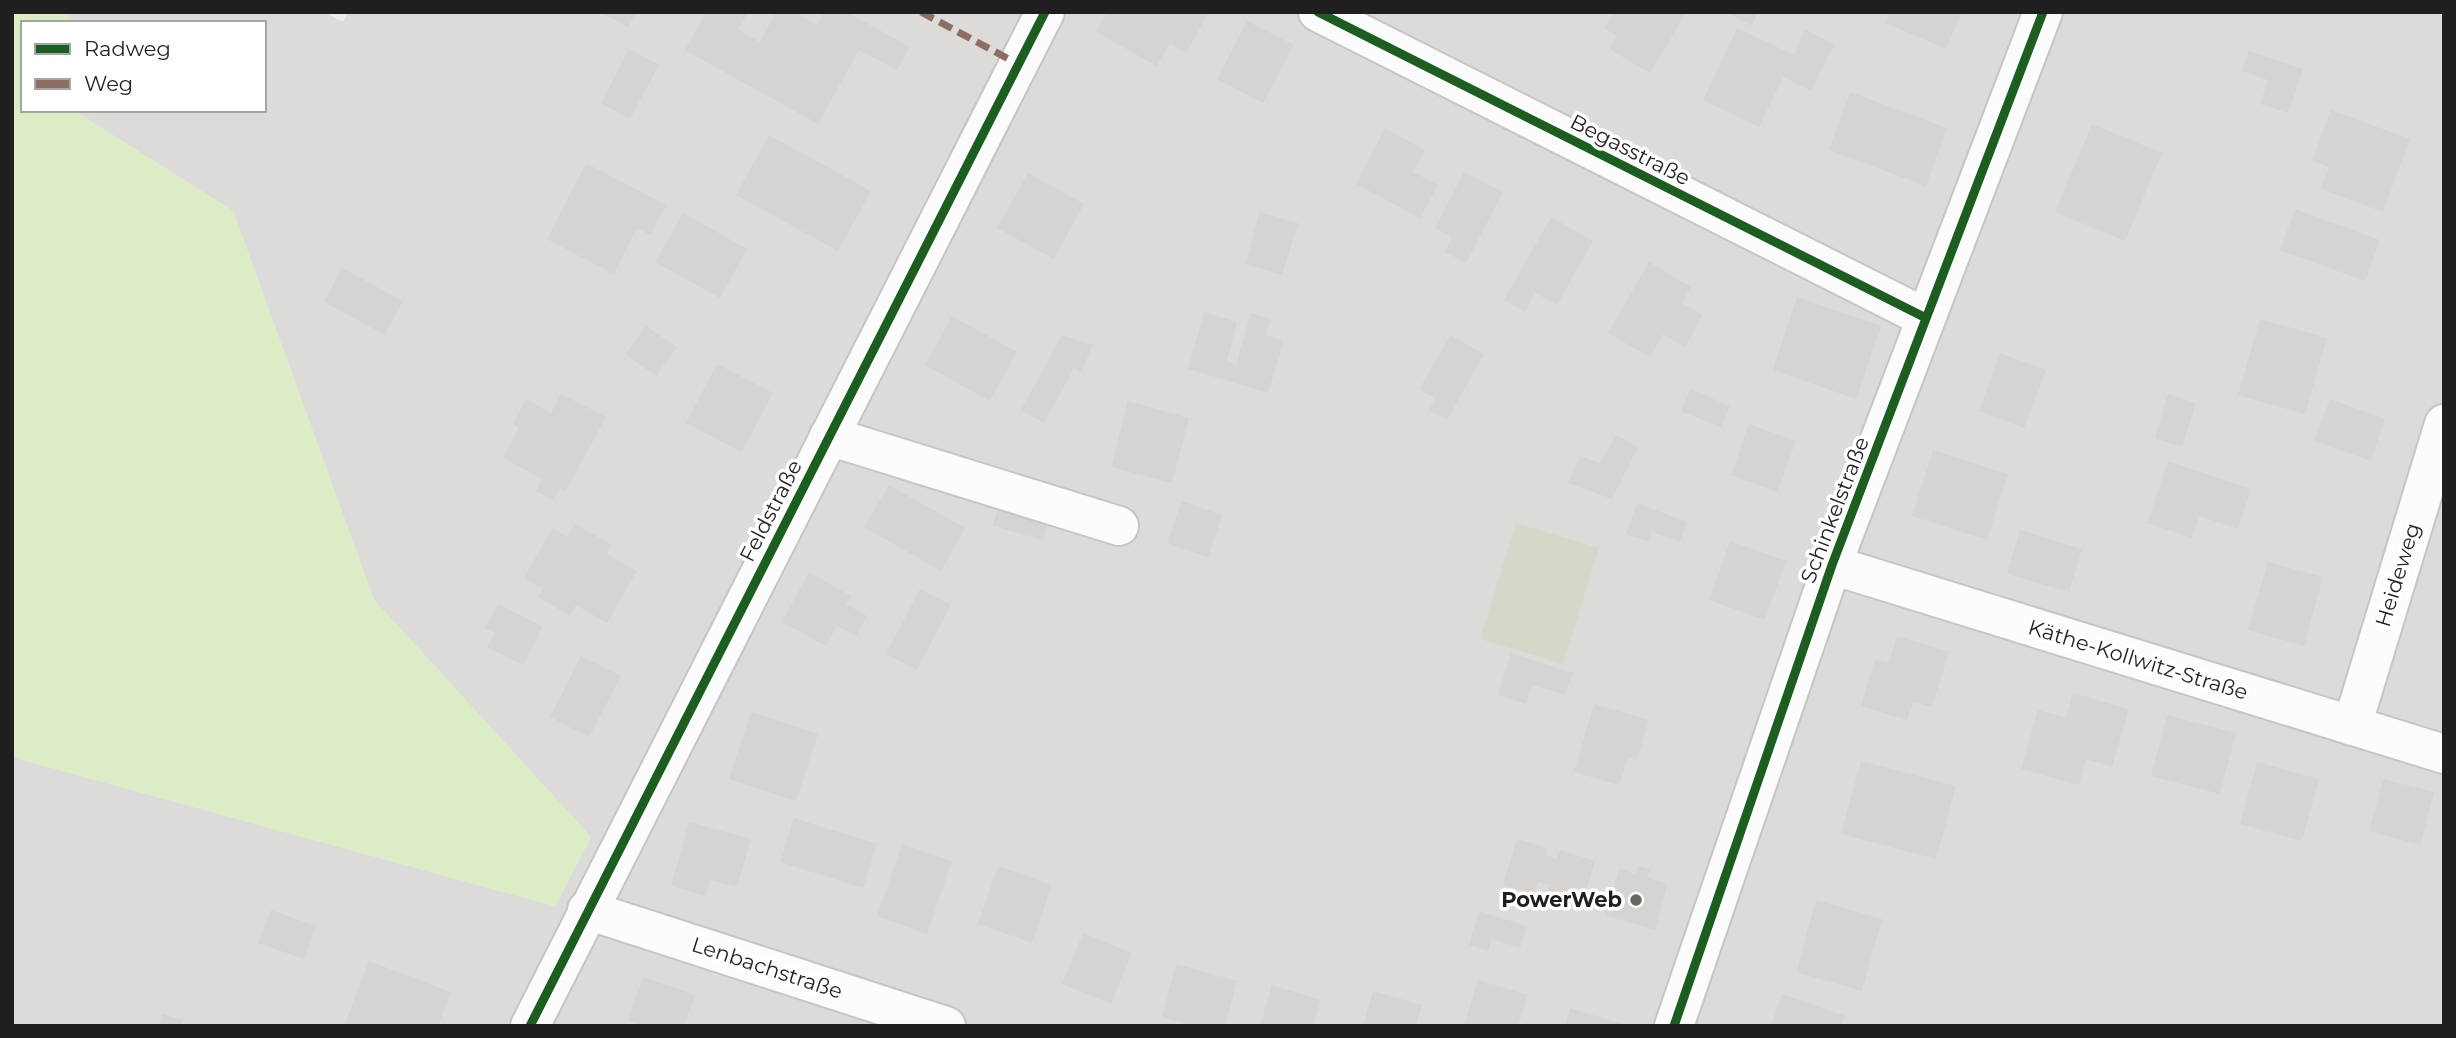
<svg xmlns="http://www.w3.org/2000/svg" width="2456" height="1038" viewBox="0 0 2456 1038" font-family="Montserrat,sans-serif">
<rect width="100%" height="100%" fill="#eeebe8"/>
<!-- residential -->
<path fill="#dddbd9" d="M 71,12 L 324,12 L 343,22 L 349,12 L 2444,12 L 2444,1026 L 12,1026 L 12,757 L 555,906 L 591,837 L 374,600 L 233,211 L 73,110 L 264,110 L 264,23 L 64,23 Z"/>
<!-- construction -->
<path fill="#d8d6c9" d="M 1516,523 L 1599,548 L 1563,664 L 1480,639 Z"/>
<!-- grass -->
<path fill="#dbedc4" d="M 12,12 L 71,12 L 64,23 L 23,23 L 23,110 L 73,110 L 233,211 L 374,600 L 591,837 L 555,906 L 12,757 Z"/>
<!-- building -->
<path fill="#d6d3d1" d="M 600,12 L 636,12 L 628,27 Z
M 706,12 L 748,12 L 738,30 L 760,42 L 776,12 L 794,12 L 817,25 L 824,12 L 847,12 L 910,47 L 897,70 L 859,50 L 818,124 L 685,50 Z
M 1107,12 L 1209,12 L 1186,53 L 1170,43 L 1157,66 L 1096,32 Z
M 1614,12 L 1687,12 L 1650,73 L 1609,49 L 1617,36 L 1604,28 Z
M 1726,12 L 1758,12 L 1752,26 Z
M 1890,12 L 1962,12 L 1946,49 L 1886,23 Z
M 1247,21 L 1294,45 L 1263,103 L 1217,79 Z
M 1737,28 L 1794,55 L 1805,29 L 1834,45 L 1811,91 L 1783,77 L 1759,127 L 1703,100 Z
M 629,49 L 659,65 L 630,119 L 601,103 Z
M 2249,51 L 2303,69 L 2288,113 L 2260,104 L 2268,80 L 2242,71 Z
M 1850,92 L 1947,128 L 1926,186 L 1829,150 Z
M 2331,110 L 2410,139 L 2383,212 L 2321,189 L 2329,167 L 2312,161 Z
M 2092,124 L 2162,153 L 2125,241 L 2055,212 Z
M 1385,128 L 1425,150 L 1413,172 L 1438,185 L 1420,218 L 1356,184 Z
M 769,135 L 871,191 L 838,251 L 736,195 Z
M 586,163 L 666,205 L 650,235 L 637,228 L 614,274 L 547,239 Z
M 1464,172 L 1503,192 L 1466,263 L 1445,252 L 1452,237 L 1435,228 Z
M 1028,173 L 1084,204 L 1054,259 L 997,228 Z
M 2295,209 L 2380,240 L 2365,281 L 2280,250 Z
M 1260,212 L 1298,223 L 1282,275 L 1245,264 Z
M 683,213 L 747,249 L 720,298 L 655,262 Z
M 1551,217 L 1593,241 L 1557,305 L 1535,293 L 1525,312 L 1504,300 Z
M 1649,262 L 1691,287 L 1682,303 L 1703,315 L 1685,347 L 1663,334 L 1650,357 L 1608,333 Z
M 342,268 L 403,301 L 385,335 L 324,302 Z
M 1797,297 L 1881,326 L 1856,399 L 1773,370 Z
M 1204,312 L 1237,322 L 1227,361 L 1236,364 L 1251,313 L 1271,319 L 1266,335 L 1284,341 L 1268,393 L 1188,369 Z
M 952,316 L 1017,352 L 990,401 L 925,365 Z
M 2260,319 L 2327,338 L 2305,414 L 2238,395 Z
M 646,326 L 677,347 L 656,376 L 625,354 Z
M 1062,335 L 1093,345 L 1081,372 L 1074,368 L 1044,423 L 1021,410 Z
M 1450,335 L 1484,354 L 1447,420 L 1429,410 L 1435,398 L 1419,390 Z
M 2000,353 L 2046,370 L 2024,428 L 1979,411 Z
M 717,364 L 773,393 L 742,452 L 686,423 Z
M 1690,389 L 1730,406 L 1721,427 L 1681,411 Z
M 561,394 L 606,417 L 566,491 L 560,488 L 553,500 L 536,491 L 542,479 L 503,458 L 519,427 L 513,424 L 526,399 L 551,413 Z
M 2168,394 L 2196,403 L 2182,447 L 2155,438 Z
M 2330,399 L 2385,419 L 2371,461 L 2314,441 Z
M 1128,401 L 1189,418 L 1172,483 L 1111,467 Z
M 1749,424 L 1796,441 L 1777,492 L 1731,475 Z
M 1616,435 L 1638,447 L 1612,499 L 1568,483 L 1580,456 L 1600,463 Z
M 1933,450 L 2008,474 L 1987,540 L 1912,516 Z
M 2168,461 L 2251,489 L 2238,529 L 2199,516 L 2192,538 L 2147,523 Z
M 889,485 L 965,528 L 941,571 L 864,527 Z
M 1182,501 L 1222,515 L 1208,557 L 1167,543 Z
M 999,502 L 1050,516 L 1043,540 L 993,526 Z
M 1637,503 L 1687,522 L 1680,542 L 1652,532 L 1649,542 L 1626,534 Z
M 575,524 L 612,545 L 607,554 L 637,571 L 607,623 L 576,605 L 570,616 L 538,597 L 543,589 L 524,578 L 552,528 L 567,537 Z
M 2020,530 L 2082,549 L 2069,592 L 2007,574 Z
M 1730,541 L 1786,561 L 1765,620 L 1709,600 Z
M 2268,562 L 2323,577 L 2304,646 L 2248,630 Z
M 809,572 L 851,596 L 846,604 L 867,616 L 856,636 L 837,626 L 826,646 L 782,622 Z
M 920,589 L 951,605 L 917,670 L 886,654 Z
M 498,604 L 543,627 L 523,665 L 487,647 L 495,633 L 485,628 Z
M 1897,636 L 1949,652 L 1932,707 L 1913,702 L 1907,720 L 1861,706 L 1875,659 L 1889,663 Z
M 1511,653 L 1573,673 L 1565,695 L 1532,685 L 1526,704 L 1498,695 Z
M 581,656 L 621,676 L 589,737 L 550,717 Z
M 2073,693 L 2129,709 L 2112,767 L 2086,759 L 2079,785 L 2021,769 L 2038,710 L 2066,718 Z
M 1594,704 L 1649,720 L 1637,760 L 1628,758 L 1619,785 L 1574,772 Z
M 751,712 L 818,734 L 796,801 L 729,779 Z
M 2167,715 L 2236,733 L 2220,794 L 2151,776 Z
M 1861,761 L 1956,786 L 1936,859 L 1841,834 Z
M 2257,762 L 2319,779 L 2302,841 L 2240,824 Z
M 2383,779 L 2434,792 L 2420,845 L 2369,831 Z
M 794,818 L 877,844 L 863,888 L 780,862 Z
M 689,822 L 751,839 L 737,887 L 710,880 L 706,896 L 671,886 Z
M 1517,839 L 1548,848 L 1546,855 L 1557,859 L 1560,850 L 1595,861 L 1581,908 L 1545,897 L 1549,885 L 1538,882 L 1534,894 L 1503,885 Z
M 902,844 L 952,861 L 927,934 L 877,916 Z
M 998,866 L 1052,885 L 1032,943 L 978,924 Z
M 1638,866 L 1650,869 L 1647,877 L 1668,884 L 1655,930 L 1604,915 L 1620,868 L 1635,874 Z
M 1816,900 L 1882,919 L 1862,991 L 1796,972 Z
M 271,910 L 316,926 L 304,959 L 258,943 Z
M 1479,911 L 1527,926 L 1520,948 L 1492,939 L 1488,951 L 1469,945 Z
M 1083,933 L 1132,953 L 1111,1004 L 1062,984 Z
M 369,961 L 451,992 L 438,1026 L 344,1026 Z
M 1176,964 L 1237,981 L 1225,1026 L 1196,1026 L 1162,1017 Z
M 643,977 L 695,995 L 684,1026 L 644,1026 L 628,1020 Z
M 1478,980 L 1528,995 L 1518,1026 L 1464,1026 Z
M 1272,985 L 1321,1000 L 1313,1026 L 1260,1026 Z
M 1373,991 L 1422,1005 L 1416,1026 L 1363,1026 Z
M 1782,994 L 1845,1016 L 1841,1026 L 1771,1026 Z
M 1570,1008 L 1626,1025 L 1626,1026 L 1565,1026 Z
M 162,1014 L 183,1020 L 181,1026 L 159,1026 Z"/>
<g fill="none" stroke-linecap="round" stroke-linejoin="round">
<defs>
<path id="minor" d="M 1318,12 L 1926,318
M 829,436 L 1119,526
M 1832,565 L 2444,754
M 2352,726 L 2444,424
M 587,910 L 946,1026
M 530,1026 L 1045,12
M 1674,1026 L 1832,565 L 2043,12"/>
</defs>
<!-- minor casing -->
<use href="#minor" stroke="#c6c5c4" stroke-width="42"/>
<!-- minor -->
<use href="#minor" stroke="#fcfcfc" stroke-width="38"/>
<!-- quiet -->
<path stroke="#8d6e63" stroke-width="7" stroke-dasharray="14 7" stroke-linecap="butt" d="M 921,12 L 1018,64"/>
<defs>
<path id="cycleway" d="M 1318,12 L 1926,318
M 530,1026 L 1045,12
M 1674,1026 L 1832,565 L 2043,12"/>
</defs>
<!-- cycleway casing -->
<use href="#cycleway" stroke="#fff" stroke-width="13"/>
<!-- cycleway -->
<use href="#cycleway" stroke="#1b5e20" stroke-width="9"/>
</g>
<!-- markers -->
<circle fill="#676665" stroke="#fff" stroke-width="2.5" cx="1636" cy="900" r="7"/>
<g text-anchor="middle" stroke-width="7" stroke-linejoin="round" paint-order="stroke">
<!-- street labels -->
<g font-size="21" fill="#1f1f1f" stroke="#fff">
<text transform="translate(1630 150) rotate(27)" y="7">Begasstraße</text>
<text transform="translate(1835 510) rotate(-69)" y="7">Schinkelstraße</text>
<text transform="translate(771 511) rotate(-63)" y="7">Feldstraße</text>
<text transform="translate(2398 575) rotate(-73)" y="7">Heideweg</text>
<text transform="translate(2138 660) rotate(17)" y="7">Käthe-Kollwitz-Straße</text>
<text transform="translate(767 968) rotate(18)" y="7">Lenbachstraße</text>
</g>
<!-- poi labels -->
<g font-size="21" font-weight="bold" fill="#1f1f1f" stroke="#fff" text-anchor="end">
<text x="1622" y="907">PowerWeb</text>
</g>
</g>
<!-- border -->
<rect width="2456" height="1038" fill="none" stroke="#1f1f1f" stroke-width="28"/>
<!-- legend -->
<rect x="21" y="21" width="245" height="91" fill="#ffffff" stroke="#a5a5a5" stroke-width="2"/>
<rect x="35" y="44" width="35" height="10" fill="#1b5e20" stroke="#a5a5a5" stroke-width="2"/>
<text x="84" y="56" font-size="21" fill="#1f1f1f">Radweg</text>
<rect x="35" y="79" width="35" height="10" fill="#8d6e63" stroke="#a5a5a5" stroke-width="2"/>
<text x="84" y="91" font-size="21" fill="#1f1f1f">Weg</text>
</svg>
